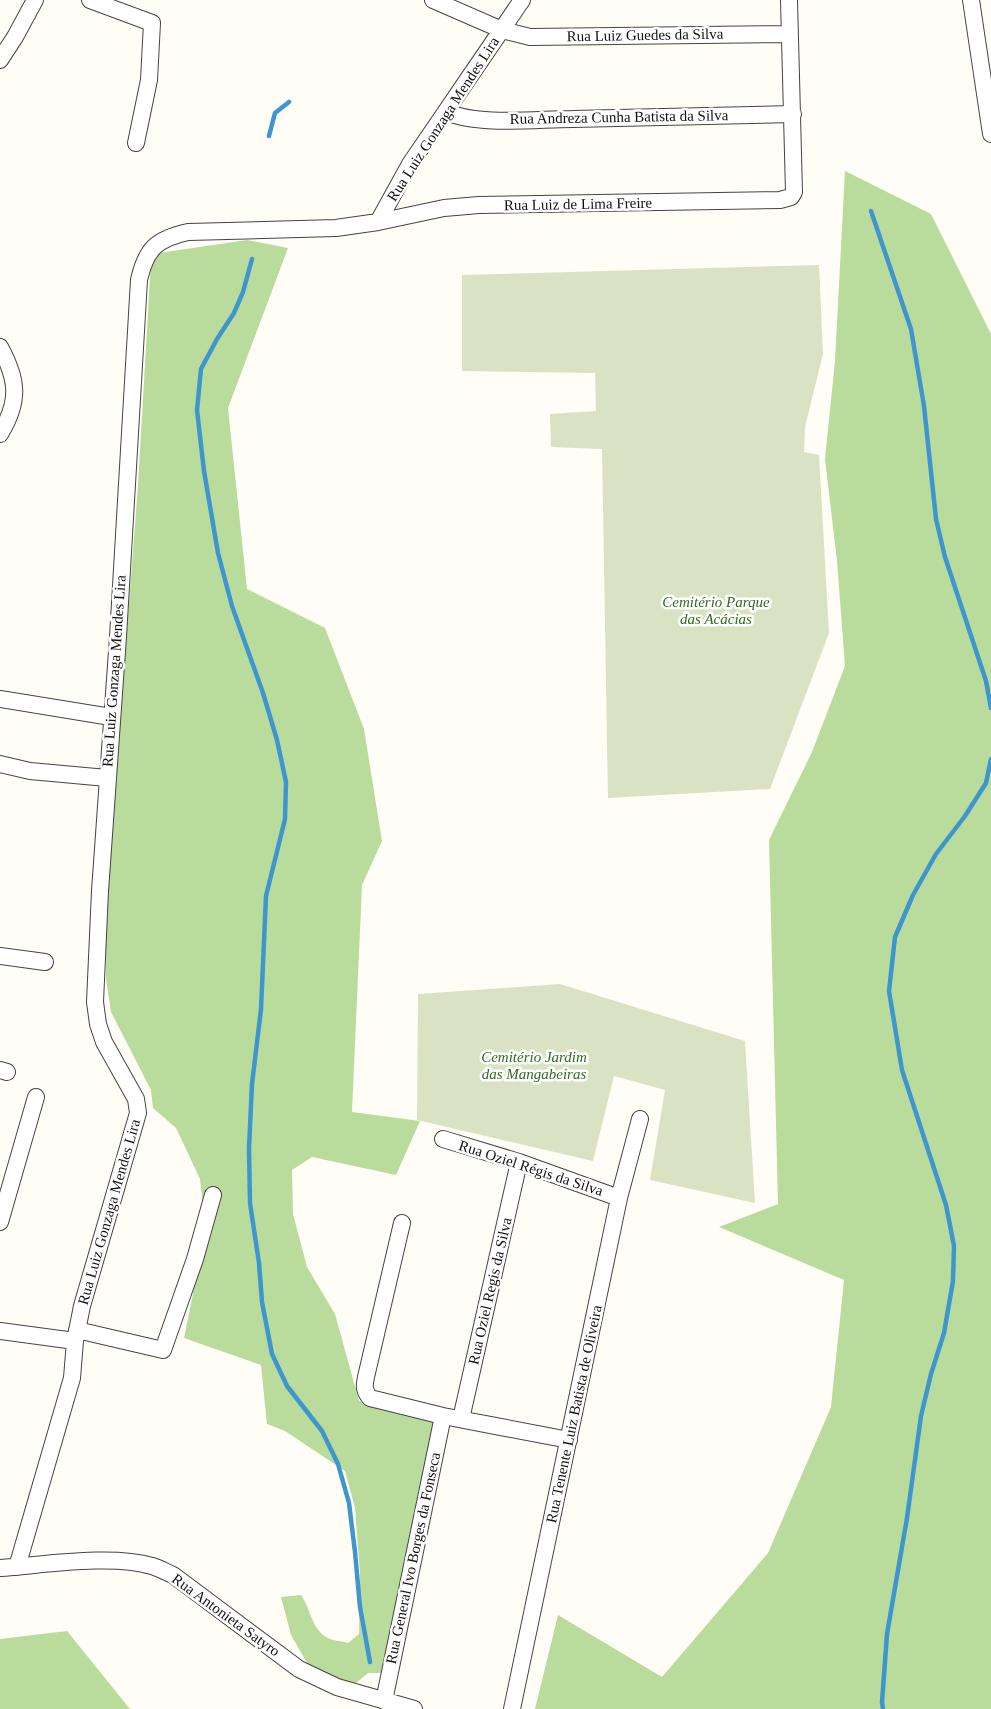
<svg xmlns="http://www.w3.org/2000/svg" width="991" height="1709" viewBox="0 0 991 1709" font-family="'Times New Roman',serif">
<rect width="100%" height="100%" fill="#fffdf5"/>
<!-- forest -->
<path fill="#b9dc9c" d="M 845,171 L 931,214 L 991,334 L 991,1709 L 535,1709 L 558,1615 L 662,1677 L 768,1553 L 831,1407 L 844,1280 L 719,1227 L 778,1204 L 769,840 L 812,752 L 845,666 L 837,561 L 825,459 L 835,361 Z
M 247,240 L 288,248 L 228,408 L 247,589 L 325,628 L 364,729 L 382,841 L 362,885 L 352,1112 L 420,1121 L 396,1175 L 312,1157 L 292,1170 L 293,1214 L 307,1267 L 335,1314 L 359,1401 L 435,1415 L 383,1673 L 368,1673 L 350,1688 L 312,1672 L 291,1635 L 281,1597 L 301,1595 C 311,1609 311,1629 328,1638 C 333,1641 342,1641 348,1643 L 359,1634 L 360,1573 L 355,1508 L 345,1471 L 285,1431 L 267,1424 L 261,1365 L 184,1338 L 206,1230 L 200,1179 L 176,1128 L 153,1108 L 151,1090 L 111,1012 L 106,979 L 106,908 L 138,485 L 151,260 L 159,253 Z
M 67,1631 L 130,1709 L 0,1709 L 0,1639 Z"/>
<!-- cemetery -->
<path fill="#d9e3c4" d="M 819,265 L 823,354 L 805,427 L 804,452 L 819,455 L 829,633 L 770,789 L 608,798 L 602,449 L 551,447 L 550,414 L 596,411 L 595,373 L 462,371 L 462,275 Z
M 560,984 L 745,1041 L 755,1203 L 650,1180 L 665,1090 L 614,1076 L 593,1161 L 417,1120 L 418,994 Z"/>
<g fill="none" stroke-linecap="round" stroke-linejoin="round">
<!-- stream -->
<path stroke="#3f96cf" stroke-width="4.5" d="M 269,136 L 275,113 L 289,102
M 871,211 L 911,329 L 924,406 L 936,519 L 945,557 L 986,681 L 991,708
M 252,259 L 243,292 L 234,313 L 217,339 L 201,369 L 197,410 L 204,471 L 218,553 L 232,606 L 263,693 L 277,740 L 286,782 L 285,819 L 266,896 L 261,1009 L 252,1084 L 249,1148 L 250,1203 L 259,1263 L 262,1302 L 272,1354 L 287,1386 L 322,1431 L 338,1464 L 349,1503 L 355,1552 L 360,1607 L 370,1662
M 883,1709 L 882,1702 L 887,1634 L 907,1518 L 921,1416 L 931,1374 L 944,1333 L 953,1281 L 954,1246 L 946,1205 L 902,1070 L 889,991 L 895,937 L 913,895 L 936,854 L 965,816 L 986,783 L 991,759"/>
<defs>
<path id="minor" d="M 90,0 L 152,23 L 149,80 L 136,143
M 433,0 L 502,30 L 530,37 L 790,34
M 971,0 L 991,134
M 0,60 L 15,37 L 35,0
M 447,112 C 478,126 537,119 572,119 C 645,117 719,116 793,114
M 378,222 L 444,208 L 479,205 L 780,200 L 791,197 L 794,192 L 789,0
M 0,347 C 18,380 20,401 0,434
M 0,699 L 111,717
M 0,764 L 30,771 L 107,778
M 0,956 L 45,962
M 0,1070 L 7,1072
M 443,1139 L 519,1162 L 619,1198
M 0,1222 L 36,1097
M 402,1223 L 366,1377 C 364,1386 364,1391 370,1398 L 443,1416 L 569,1440
M 77,1330 L 163,1350 L 195,1259 L 213,1195
M 0,1331 L 75,1341
M 461,1419 L 519,1162
M 17,1567 L 72,1378 L 75,1341 L 82,1306 L 138,1113 L 136,1099 L 104,1042 L 98,1024 L 95,1002 L 100,891 L 118,637 L 139,280 C 146,249 156,239 188,232 L 336,228 L 378,222 L 410,164 L 522,0
M 0,1568 C 44,1565 111,1554 152,1566 C 159,1568 166,1572 173,1575 L 299,1669 L 337,1687 L 414,1709
M 384,1701 L 443,1416
M 512,1709 L 619,1198 L 640,1119"/>
</defs>
<!-- minor casing -->
<use href="#minor" stroke="#444" stroke-width="18"/>
<!-- minor -->
<use href="#minor" stroke="#fff" stroke-width="16"/>
</g>
<g text-anchor="middle" stroke-width="5" stroke-linejoin="round" paint-order="stroke">
<!-- street labels -->
<g font-size="15" fill="#111" stroke="#fff">
<text transform="translate(645 35) rotate(-1)" y="5">Rua Luiz Guedes da Silva</text>
<text transform="translate(619 117) rotate(-1)" y="5">Rua Andreza Cunha Batista da Silva</text>
<text transform="translate(443 119) rotate(-57)" y="5">Rua Luiz Gonzaga Mendes Lira</text>
<text transform="translate(578 204) rotate(-1)" y="5">Rua Luiz de Lima Freire</text>
<text transform="translate(114 671) rotate(-86)" y="5">Rua Luiz Gonzaga Mendes Lira</text>
<text transform="translate(531 1168) rotate(18)" y="5">Rua Oziel Régis da Silva</text>
<text transform="translate(109 1212) rotate(-74)" y="5">Rua Luiz Gonzaga Mendes Lira</text>
<text transform="translate(490 1291) rotate(-77)" y="5">Rua Oziel Regis da Silva</text>
<text transform="translate(574 1414) rotate(-78)" y="5">Rua Tenente Luiz Batista de Oliveira</text>
<text transform="translate(413 1558) rotate(-78)" y="5">Rua General Ivo Borges da Fonseca</text>
<text transform="translate(226 1615) rotate(36)" y="5">Rua Antonieta Satyro</text>
</g>
<!-- park labels -->
<g font-size="15" font-style="italic" fill="#2f6b1f" stroke="#fff">
<text x="716" y="607">Cemitério Parque<tspan x="716" dy="17">das Acácias</tspan></text>
<text x="534" y="1062">Cemitério Jardim<tspan x="534" dy="17">das Mangabeiras</tspan></text>
</g>
</g>
</svg>
